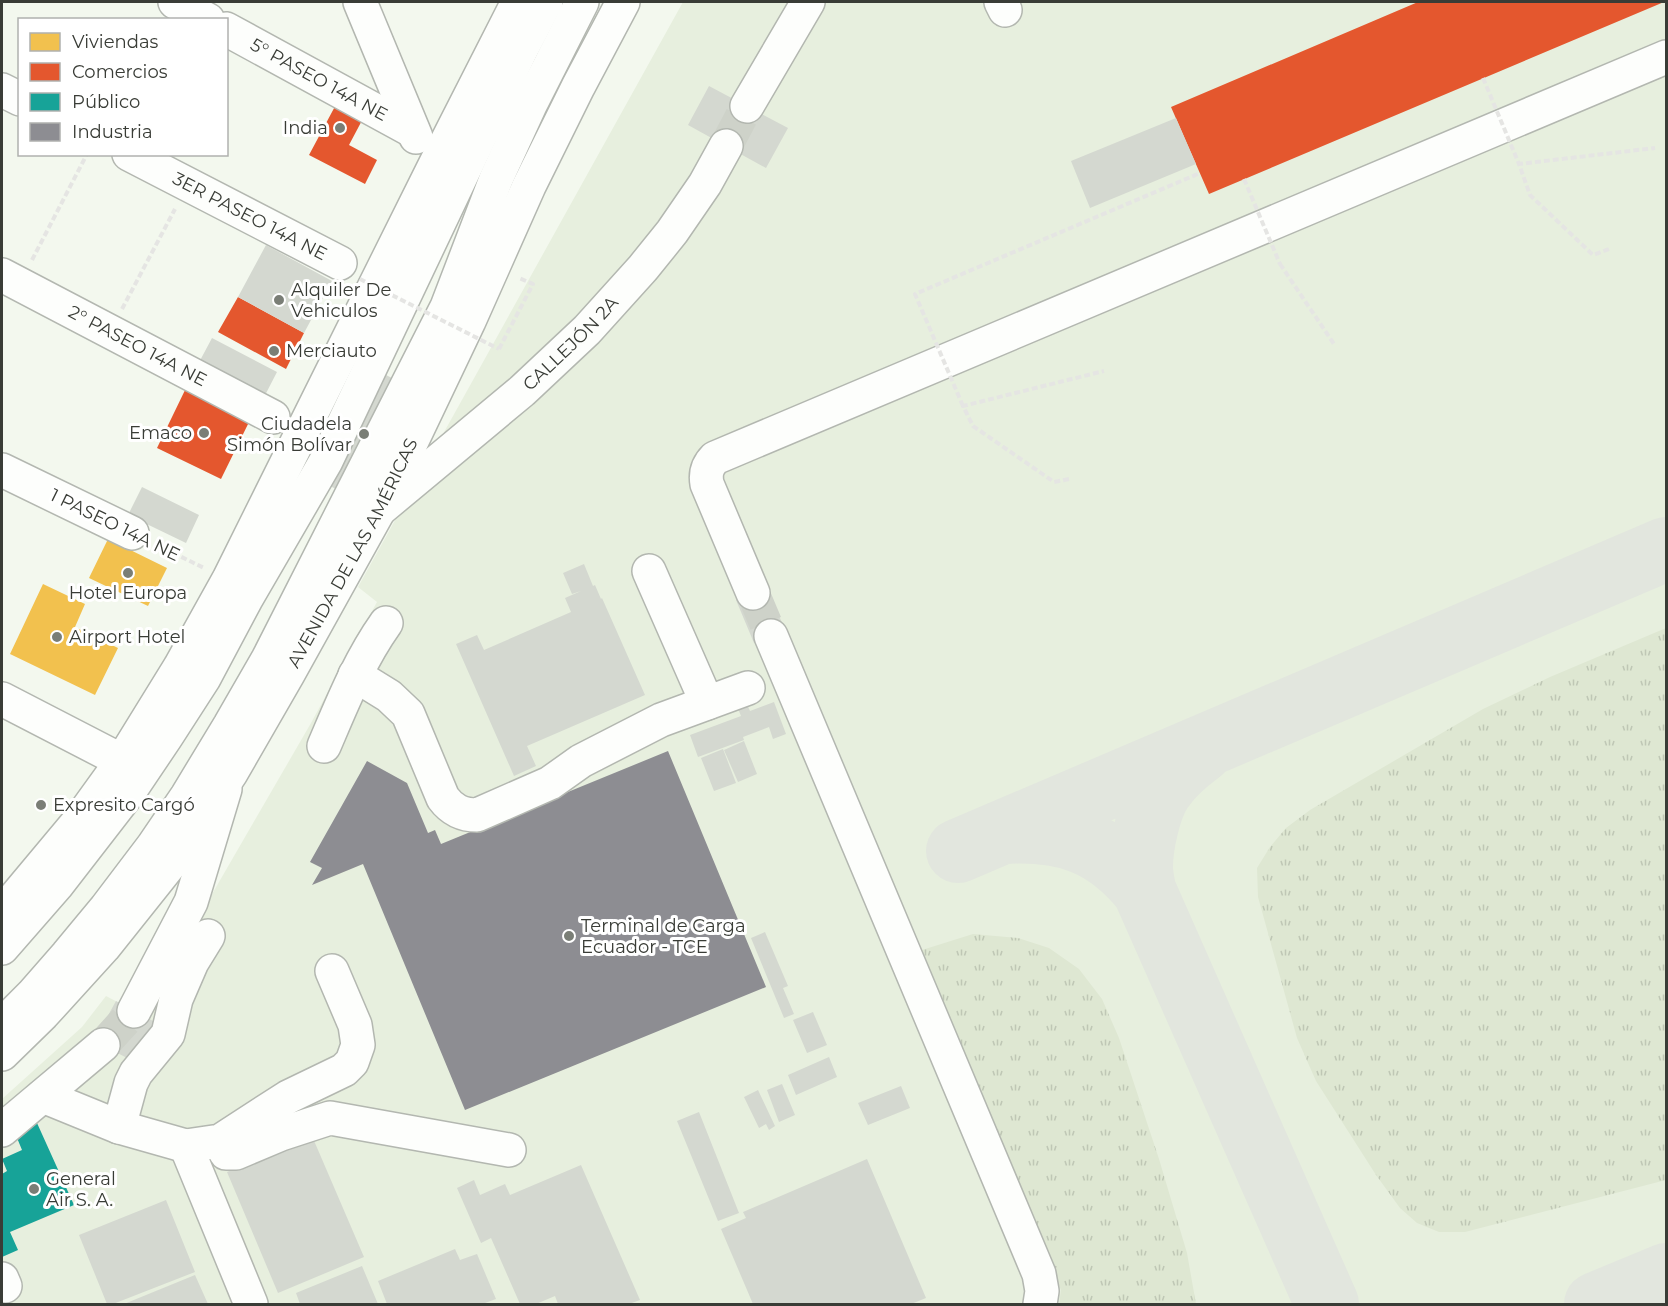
<svg xmlns="http://www.w3.org/2000/svg" width="1668" height="1306" viewBox="0 0 1668 1306" font-family="Montserrat,sans-serif">
<defs>
<pattern id="grass-tufts" width="24" height="20" patternUnits="userSpaceOnUse" patternTransform="scale(1.5)"><rect width="24" height="20" fill="#dee7d2"/><path d="M3 7l-1-3M5 7V3M7 7l1-3M15 17l-1-3M17 17v-4M19 17l1-3" fill="none" stroke="#bfc7b5"/></pattern>
</defs>
<rect width="100%" height="100%" fill="#f3f8ee"/>
<!-- built -->
<path fill="#e7efde" d="M 683,2 L 1666,2 L 1666,1304 L 2,1304 L 2,1099 L 82,1027 L 106,996 L 148,1018 L 204,908 L 311,723 L 377,602 L 358,587 Z"/>
<!-- grass -->
<path fill="url(#grass-tufts)" d="M 1666,628 L 1666,1180 L 1465,1232 L 1439,1232 L 1417,1223 L 1400,1208 L 1376,1175 L 1316,1081 L 1297,1038 L 1258,897 L 1257,868 L 1270,847 L 1286,828 L 1310,810 L 1483,709 L 1550,677 Z
M 973,934 L 1018,938 L 1049,948 L 1079,969 L 1102,999 L 1119,1038 L 1159,1159 L 1187,1253 L 1196,1304 L 1059,1304 L 1061,1290 L 922,950 Z"/>
<!-- homes -->
<path fill="#f2c14e" d="M 108,539 L 167,568 L 148,606 L 89,578 Z
M 43,584 L 85,604 L 75,627 L 118,648 L 95,695 L 10,654 Z"/>
<!-- shops -->
<path fill="#e4572e" d="M 1418,2 L 1664,2 L 1209,194 L 1171,107 Z
M 340,97 L 367,111 L 349,145 L 377,160 L 365,184 L 309,155 Z
M 238,297 L 304,333 L 286,369 L 218,332 Z
M 187,386 L 251,418 L 221,479 L 157,448 Z"/>
<!-- public -->
<path fill="#17a398" d="M 37,1123 L 74,1205 L 10,1232 L 18,1250 L 2,1257 L 2,1174 L 7,1171 L 2,1159 L 22,1150 L 15,1133 Z"/>
<!-- industry -->
<path fill="#8d8d92" d="M 668,751 L 766,987 L 465,1110 L 363,864 L 312,885 L 322,868 L 310,862 L 367,761 L 407,783 L 428,833 L 435,830 L 441,844 Z"/>
<g fill="none" stroke-linecap="round" stroke-linejoin="round">
<!-- taxiway -->
<path stroke="#e2e6de" stroke-width="64" d="M 1004,832 C 1065,829 1105,842 1144,890 L 1327,1304
M 958,851 L 1666,549
M 1144,890 C 1143,883 1141,875 1141,867 C 1141,845 1149,808 1161,790 C 1172,774 1186,762 1201,751
M 1596,1304 L 1666,1275"/>
</g>
<!-- building -->
<path fill="#d4d8d0" d="M 709,86 L 788,128 L 766,168 L 688,125 Z
M 1176,118 L 1196,164 L 1090,208 L 1071,161 Z
M 266,245 L 332,281 L 304,333 L 238,297 Z
M 212,338 L 277,372 L 261,403 L 196,368 Z
M 382,373 L 402,383 L 346,494 L 326,484 Z
M 142,487 L 199,515 L 186,543 L 128,515 Z
M 584,564 L 593,586 L 595,585 L 601,599 L 602,598 L 645,695 L 527,746 L 536,766 L 514,776 L 456,644 L 477,635 L 484,650 L 571,612 L 565,598 L 581,591 L 572,594 L 563,573 Z
M 767,587 L 785,630 L 754,643 L 736,600 Z
M 746,702 L 750,711 L 774,702 L 786,734 L 773,739 L 769,727 L 743,737 L 744,740 L 698,757 L 690,735 L 741,716 L 737,706 Z
M 744,741 L 757,774 L 738,782 L 724,750 Z
M 723,749 L 736,783 L 714,791 L 701,758 Z
M 765,932 L 788,986 L 783,988 L 794,1014 L 784,1018 L 751,938 Z
M 116,1001 L 155,1022 L 133,1061 L 94,1041 Z
M 813,1012 L 827,1045 L 807,1053 L 793,1020 Z
M 829,1057 L 837,1077 L 796,1095 L 788,1075 Z
M 782,1084 L 795,1115 L 779,1122 L 767,1090 Z
M 901,1086 L 910,1108 L 868,1125 L 858,1103 Z
M 758,1090 L 775,1126 L 769,1130 L 766,1124 L 759,1128 L 744,1097 Z
M 699,1112 L 739,1213 L 718,1221 L 677,1121 Z
M 312,1136 L 364,1257 L 278,1293 L 227,1172 Z
M 867,1159 L 926,1298 L 911,1304 L 753,1304 L 721,1229 L 746,1218 L 743,1212 Z
M 581,1165 L 640,1300 L 629,1304 L 558,1304 L 555,1296 L 536,1304 L 520,1304 L 491,1238 L 481,1243 L 457,1188 L 474,1180 L 480,1195 L 505,1184 L 510,1195 Z
M 166,1200 L 195,1272 L 113,1304 L 107,1304 L 79,1235 Z
M 455,1249 L 460,1260 L 477,1254 L 496,1299 L 485,1303 L 486,1304 L 387,1304 L 378,1281 Z
M 362,1266 L 378,1304 L 300,1304 L 296,1293 Z
M 195,1275 L 208,1304 L 124,1304 Z"/>
<g fill="none" stroke-linecap="round" stroke-linejoin="round">
<!-- minor-tunnel -->
<path stroke="#ced2c9" stroke-width="33" stroke-dasharray="33 16" stroke-linecap="butt" d="M 726,146 L 747,106
M 753,593 L 771,636
M 103,1045 L 134,1011"/>
<defs>
<g id="minor">
<path d="M 175,2 L 208,20"/>
<path d="M 360,2 L 416,137"/>
<path d="M 1001,2 L 1005,10"/>
<path id="s1" d="M 226,29 L 413,131"/>
<path d="M 2,90 L 20,99"/>
<path d="M 747,106 L 808,2"/>
<path id="s2" d="M 129,154 L 340,263"/>
<path id="s3" d="M 2,275 L 273,417"/>
<path d="M 2,470 L 132,533"/>
<path id="s4" d="M 379,510 L 522,391 L 587,330 L 643,268 L 672,232 L 705,184 L 726,146"/>
<path d="M 649,571 L 707,703"/>
<path d="M 753,593 L 707,484 C 705,473 707,466 715,458 L 1666,57"/>
<path d="M 771,636 L 1039,1274 L 1042,1291 L 1040,1304"/>
<path d="M 355,675 L 389,696 L 408,714 L 443,798 C 452,810 462,815 477,815 L 550,783 L 581,761 L 661,720 L 748,688"/>
<path d="M 2,699 L 122,761"/>
<path d="M 324,746 C 342,704 359,661 386,623"/>
<path d="M 2,948 L 57,885 L 129,792 L 166,737 L 204,678 L 246,599 L 326,461 L 520,52 L 546,2"/>
<path d="M 134,1011 L 191,902 L 225,789"/>
<path d="M 2,1025 L 32,995 L 67,955 L 106,908 L 153,846 L 187,796 L 230,725 L 268,659 L 447,307 L 496,179 L 530,105 L 582,2"/>
<path d="M 43,1096 L 119,1127 L 186,1146 L 220,1141 L 288,1097 L 344,1070 L 352,1062 L 358,1045 L 355,1025 L 332,971"/>
<path d="M 119,1127 L 131,1083 L 136,1073 L 168,1034 L 176,999 L 192,962 L 208,936"/>
<path d="M 2,1130 L 103,1045"/>
<path d="M 186,1146 L 251,1304"/>
<path d="M 222,1146 L 226,1153 L 236,1153 L 281,1134 L 330,1118 L 509,1150"/>
<path d="M 2,1279 L 5,1286"/>
</g>
<g id="major">
<path d="M 2,913 L 78,822 L 122,761 L 180,667 L 229,579 L 437,161 L 518,2"/>
<path id="s5" d="M 2,1054 L 43,1014 L 104,947 L 171,863 L 231,773 L 288,674 L 379,510 L 469,321 L 529,186 L 578,87 L 623,2"/>
</g>
</defs>
<!-- minor casing -->
<use href="#minor" stroke="#b3b7b0" stroke-width="36"/>
<!-- major casing -->
<use href="#major" stroke="#b3b7b0" stroke-width="36"/>
<!-- path -->
<path stroke="#e5e5e3" stroke-width="4" stroke-dasharray="6 3" stroke-linecap="butt" d="M 1609,249 L 1593,255 L 1530,195 L 1519,164 L 1655,148
M 32,260 L 87,154
M 1280,264 L 1334,344
M 122,309 L 175,209
M 499,349 L 533,284 L 519,278
M 1069,479 L 1054,482 L 973,426 L 963,406 L 1104,371
M 157,545 L 204,568"/>
<!-- minor -->
<use href="#minor" stroke="#fdfefc" stroke-width="33"/>
<!-- major -->
<use href="#major" stroke="#fdfefc" stroke-width="33"/>
<!-- path-bridge -->
<path stroke="#e5e5e3" stroke-width="4" stroke-dasharray="6 3" stroke-linecap="butt" d="M 1483,78 L 1519,164
M 1244,179 L 1280,264
M 360,279 L 499,349
M 963,406 L 915,294 L 1200,173"/>
</g>
<!-- markers -->
<g fill="#7a7e76" stroke="#fff" stroke-width="2">
<circle cx="340" cy="128" r="6"/>
<circle cx="279" cy="300" r="6"/>
<circle cx="274" cy="351" r="6"/>
<circle cx="204" cy="433" r="6"/>
<circle cx="364" cy="434" r="6"/>
<circle cx="128" cy="573" r="6"/>
<circle cx="57" cy="637" r="6"/>
<circle cx="41" cy="805" r="6"/>
<circle cx="569" cy="936" r="6"/>
<circle cx="34" cy="1189" r="6"/>
</g>
<g text-anchor="middle" stroke-width="6" stroke-linejoin="round" paint-order="stroke">
<!-- street labels -->
<g font-size="18" fill="#393c36" stroke="#fff">
<text dy="6" stroke="none"><textPath href="#s1" startOffset="106">5° PASEO 14A NE</textPath></text>
<text dy="6" stroke="none"><textPath href="#s2" startOffset="136">3ER PASEO 14A NE</textPath></text>
<text dy="6" stroke="none"><textPath href="#s4" startOffset="254">CALLEJÓN 2A</textPath></text>
<text dy="6" stroke="none"><textPath href="#s3" startOffset="153">2° PASEO 14A NE</textPath></text>
<text transform="translate(115 525) rotate(26)" y="6">1 PASEO 14A NE</text>
<text dy="6" stroke="none"><textPath href="#s5" startOffset="615">AVENIDA DE LAS AMÉRICAS</textPath></text>
</g>
<!-- poi labels -->
<g font-size="18" fill="#393c36" stroke="#fff" text-anchor="start">
<text x="328" y="134" text-anchor="end">India</text>
<text x="291" y="296">Alquiler De<tspan x="291" dy="21">Vehiculos</tspan></text>
<text x="286" y="357">Merciauto</text>
<text x="352" y="430" text-anchor="end">Ciudadela<tspan x="352" dy="21">Simón Bolívar</tspan></text>
<text x="192" y="439" text-anchor="end">Emaco</text>
<text x="128" y="599" text-anchor="middle">Hotel Europa</text>
<text x="69" y="643">Airport Hotel</text>
<text x="53" y="811">Expresito Cargó</text>
<text x="581" y="932">Terminal de Carga<tspan x="581" dy="21">Ecuador - TCE</tspan></text>
<text x="46" y="1185">General<tspan x="46" dy="21">Air S. A.</tspan></text>
</g>
</g>
<!-- border -->
<rect width="1668" height="1306" fill="none" stroke="#393c36" stroke-width="6"/>
<!-- legend -->
<rect x="18" y="18" width="210" height="138" fill="#ffffff" stroke="#b0b1af" stroke-width="1.5"/>
<rect x="30" y="33" width="30" height="18" fill="#f2c14e" stroke="#b0b1af" stroke-width="1.5"/>
<text x="72" y="48" font-size="18" fill="#393c36">Viviendas</text>
<rect x="30" y="63" width="30" height="18" fill="#e4572e" stroke="#b0b1af" stroke-width="1.5"/>
<text x="72" y="78" font-size="18" fill="#393c36">Comercios</text>
<rect x="30" y="93" width="30" height="18" fill="#17a398" stroke="#b0b1af" stroke-width="1.5"/>
<text x="72" y="108" font-size="18" fill="#393c36">Público</text>
<rect x="30" y="123" width="30" height="18" fill="#8d8d92" stroke="#b0b1af" stroke-width="1.5"/>
<text x="72" y="138" font-size="18" fill="#393c36">Industria</text>
</svg>
